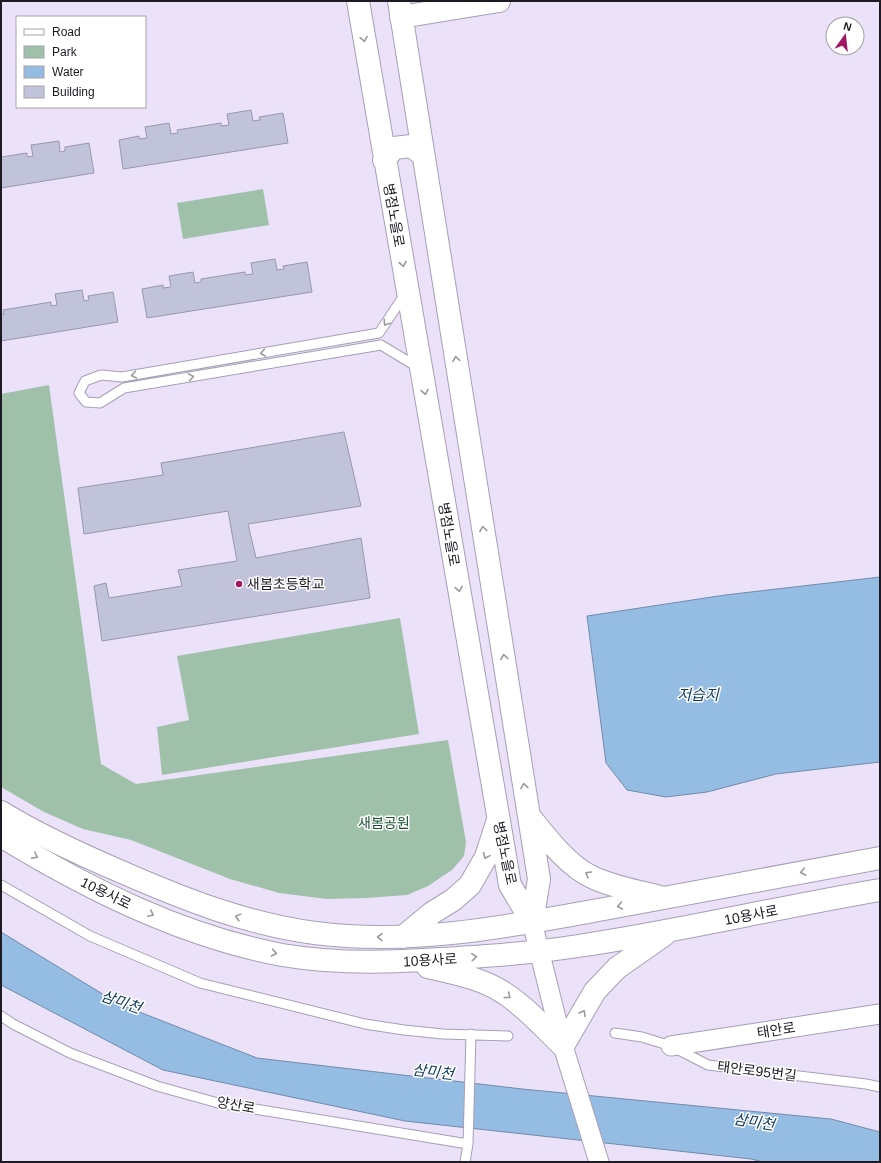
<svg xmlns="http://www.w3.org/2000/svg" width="881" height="1163" viewBox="0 0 881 1163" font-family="Helvetica,'Noto Sans KR',sans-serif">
<rect width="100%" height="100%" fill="#ebe2fa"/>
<!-- green -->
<path fill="#9fc1aa" d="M 263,189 L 269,225 L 183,239 L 177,203 Z
M 49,385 L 101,764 L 136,784 L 448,740 L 466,842 L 464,856 L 452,870 L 428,886 L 407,895 L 366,898 L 327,899 L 279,893 L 230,879 L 131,840 L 83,829 L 44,812 L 1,787 L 1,394 Z
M 400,618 L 419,734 L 162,775 L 157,727 L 189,720 L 177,656 Z"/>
<!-- water -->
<path fill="#95bce3" stroke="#718ba9" d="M 880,577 L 880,762 L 776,774 L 707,792 L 666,797 L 627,790 L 606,763 L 587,616 L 725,595 Z
M 1,932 L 119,1004 L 257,1058 L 522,1089 L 831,1119 L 880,1132 L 880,1162 L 763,1162 L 751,1159 L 405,1121 L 163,1070 L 1,985 Z"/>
<!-- building -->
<path fill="#c1c3db" stroke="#9698ae" d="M 251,110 L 253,121 L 260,120 L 259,117 L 283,113 L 288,143 L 123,169 L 119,140 L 139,136 L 139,139 L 147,138 L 145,127 L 169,123 L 171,134 L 178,133 L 177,130 L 221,123 L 221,126 L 229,125 L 227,114 Z
M 59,141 L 60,152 L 65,151 L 65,147 L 89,143 L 94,173 L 1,188 L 1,157 L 27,153 L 27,157 L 33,156 L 31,145 Z
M 275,259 L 277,270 L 284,269 L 283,266 L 307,262 L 312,292 L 147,318 L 142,289 L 163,285 L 163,288 L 171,287 L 169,276 L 193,272 L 195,283 L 201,282 L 201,279 L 245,272 L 245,275 L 253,274 L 251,263 Z
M 82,290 L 84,301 L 89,300 L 88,296 L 113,292 L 118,322 L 1,341 L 1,314 L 4,314 L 3,310 L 51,302 L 51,306 L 57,305 L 55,294 Z
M 344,432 L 361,506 L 248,524 L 256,558 L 361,538 L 370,598 L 102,641 L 94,586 L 106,583 L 109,598 L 182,586 L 178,570 L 237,561 L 228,511 L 84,534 L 78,488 L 163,475 L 161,463 Z"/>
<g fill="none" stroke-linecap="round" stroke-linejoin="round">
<defs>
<path id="lane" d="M 405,294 L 379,333 L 122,377 L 101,375 L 85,381 L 79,393 L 86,402 L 100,403 L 124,388 L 381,345 L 419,368
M 1,885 L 90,936 L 200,983 L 365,1024 L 404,1030 L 443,1034 L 508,1036
M 1,1016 L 13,1024 L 70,1053 L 157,1086 L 218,1103 L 468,1144
M 615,1033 L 642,1037 L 671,1046 L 708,1065 L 866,1084 L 880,1087
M 465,1162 L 468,1144 L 471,1034"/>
<path id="street" d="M 532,922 L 563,1046 L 599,1162
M 671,1046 L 880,1014"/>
<path id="secondary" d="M 358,1 L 510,885 L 532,922
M 399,1 L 539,879 L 532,922
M 401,17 L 499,1
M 384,160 L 394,148 L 411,146 L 423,155
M 1,812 C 40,836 82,855 124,873 C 186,900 247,924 315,933 C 416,946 516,925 615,907 C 703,891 792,874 880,858
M 530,817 C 546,837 568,866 592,877 C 612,887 638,891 660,897
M 1,836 C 88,889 182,936 282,955 C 329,963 376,963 423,960 C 475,957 527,954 578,946 C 680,931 779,907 880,890
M 403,937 L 432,913 L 453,900 L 470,885 L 486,857 L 497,823
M 428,967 C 453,973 482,978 504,993 C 526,1007 544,1028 563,1046 L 595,991 L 617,968 L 664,935"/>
</defs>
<!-- lane casing -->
<use href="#lane" stroke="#a79fb5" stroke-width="11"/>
<!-- street casing -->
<use href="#street" stroke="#a79fb5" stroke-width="21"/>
<!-- secondary casing -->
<use href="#secondary" stroke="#a79fb5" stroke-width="24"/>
<!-- lane -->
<use href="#lane" stroke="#fff" stroke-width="9"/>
<!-- street -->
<use href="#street" stroke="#fff" stroke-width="19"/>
<!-- secondary -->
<use href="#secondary" stroke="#fff" stroke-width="22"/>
</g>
<!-- one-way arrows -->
<defs><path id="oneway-chevron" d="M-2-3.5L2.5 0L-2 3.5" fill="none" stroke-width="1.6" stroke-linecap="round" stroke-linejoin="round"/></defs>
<g stroke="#99989c">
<use href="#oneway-chevron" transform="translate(364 39) rotate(80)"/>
<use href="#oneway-chevron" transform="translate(403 264) rotate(80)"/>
<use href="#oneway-chevron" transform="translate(386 323) rotate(124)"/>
<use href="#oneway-chevron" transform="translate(263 353) rotate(170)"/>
<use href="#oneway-chevron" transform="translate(456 359) rotate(-99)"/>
<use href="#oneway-chevron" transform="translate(134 375) rotate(170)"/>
<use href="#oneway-chevron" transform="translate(191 377) rotate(-10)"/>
<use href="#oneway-chevron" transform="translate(425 392) rotate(80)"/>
<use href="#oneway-chevron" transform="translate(483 529) rotate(-99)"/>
<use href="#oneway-chevron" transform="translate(459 589) rotate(80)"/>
<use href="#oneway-chevron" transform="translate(504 657) rotate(-99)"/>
<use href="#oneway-chevron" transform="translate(524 786) rotate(-99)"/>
<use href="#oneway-chevron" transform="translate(35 856) rotate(28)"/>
<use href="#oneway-chevron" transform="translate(486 856) rotate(114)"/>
<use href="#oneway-chevron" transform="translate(803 872) rotate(169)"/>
<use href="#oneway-chevron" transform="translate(588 874) rotate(-150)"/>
<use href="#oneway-chevron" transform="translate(620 906) rotate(170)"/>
<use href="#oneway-chevron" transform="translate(151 914) rotate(25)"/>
<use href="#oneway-chevron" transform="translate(238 917) rotate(-165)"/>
<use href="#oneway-chevron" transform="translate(380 937) rotate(-179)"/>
<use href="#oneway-chevron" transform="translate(274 953) rotate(12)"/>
<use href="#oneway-chevron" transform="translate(474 957) rotate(-5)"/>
<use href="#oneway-chevron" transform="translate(508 996) rotate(39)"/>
<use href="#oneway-chevron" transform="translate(583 1013) rotate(-60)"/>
</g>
<!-- markers -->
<circle fill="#a01864" stroke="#fff" stroke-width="1.5" cx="239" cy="584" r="4"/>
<g text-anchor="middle" stroke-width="3" stroke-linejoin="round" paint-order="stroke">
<!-- street labels -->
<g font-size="14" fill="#1d1a23" stroke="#fff">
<text transform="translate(394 215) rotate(80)" y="5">병점노을로</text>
<text transform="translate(449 534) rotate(80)" y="5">병점노을로</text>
<text transform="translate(505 853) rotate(78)" y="5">병점노을로</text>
<text transform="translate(106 893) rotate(26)" y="5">10용사로</text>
<text transform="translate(751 915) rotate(-11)" y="5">10용사로</text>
<text transform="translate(430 960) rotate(-3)" y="5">10용사로</text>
<text transform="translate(776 1030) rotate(-9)" y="5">태안로</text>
<text transform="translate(757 1071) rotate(7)" y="5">태안로95번길</text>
<text transform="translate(236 1105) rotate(10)" y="5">양산로</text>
</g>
<!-- poi labels -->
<g font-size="14" fill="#1d1a23" stroke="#fff" text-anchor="start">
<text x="247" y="589">새봄초등학교</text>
</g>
<!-- park labels -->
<g font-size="14" fill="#1a5233" stroke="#fff">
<text x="384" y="828">새봄공원</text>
</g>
<!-- water labels -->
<g font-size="15" font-style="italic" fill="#0b385c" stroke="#fff">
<text x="698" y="700">저습지</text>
<text transform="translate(121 1002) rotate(19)" y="5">삼미천</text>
<text transform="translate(433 1072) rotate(7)" y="5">삼미천</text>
<text transform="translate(754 1122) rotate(9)" y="5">삼미천</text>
</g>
</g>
<!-- border -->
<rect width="881" height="1163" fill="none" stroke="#1d1a23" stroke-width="4"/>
<!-- legend -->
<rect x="16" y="16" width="130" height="92" fill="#ffffff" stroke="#a5a3a7"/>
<rect x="24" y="29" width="20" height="6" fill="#ffffff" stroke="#a5a3a7"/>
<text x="52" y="36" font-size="12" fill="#1d1a23">Road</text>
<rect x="24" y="46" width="20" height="12" fill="#9fc1aa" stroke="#a5a3a7"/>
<text x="52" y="56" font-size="12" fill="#1d1a23">Park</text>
<rect x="24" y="66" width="20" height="12" fill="#95bce3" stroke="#a5a3a7"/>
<text x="52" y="76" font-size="12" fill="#1d1a23">Water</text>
<rect x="24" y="86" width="20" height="12" fill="#c1c3db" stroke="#a5a3a7"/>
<text x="52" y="96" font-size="12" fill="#1d1a23">Building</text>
<!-- north arrow -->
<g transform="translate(845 36) rotate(15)"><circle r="19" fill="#ffffff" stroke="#a5a3a7"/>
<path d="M0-3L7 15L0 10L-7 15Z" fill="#a01864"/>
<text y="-6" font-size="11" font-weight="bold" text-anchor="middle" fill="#1d1a23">N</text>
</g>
</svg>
